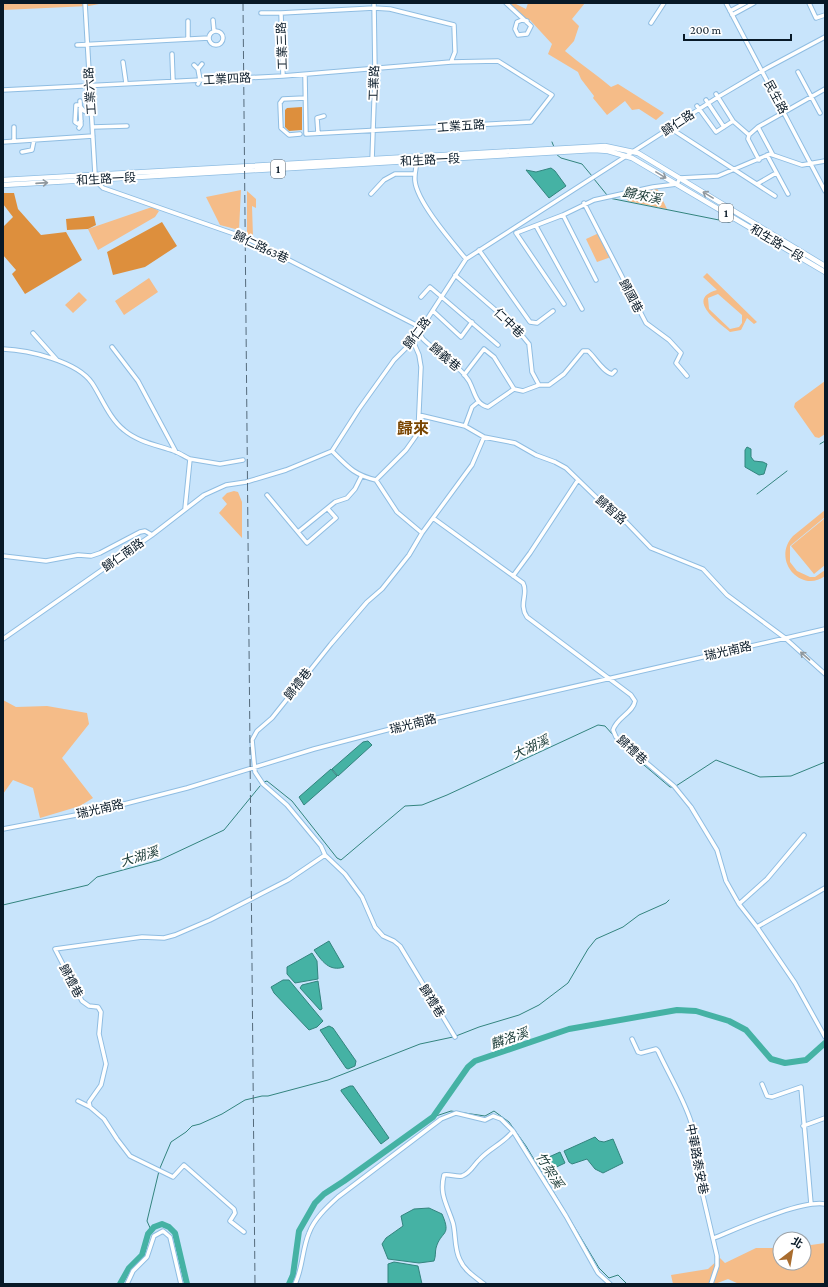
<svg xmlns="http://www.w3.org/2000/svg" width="828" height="1287" viewBox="0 0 828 1287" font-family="'Crimson Pro','Noto Sans TC',serif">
<rect width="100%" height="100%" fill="#c8e4fb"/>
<!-- green -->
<path fill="#f5bc88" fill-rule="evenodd" d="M 3,3 L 104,3 L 89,6 L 3,10 Z
M 506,3 L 514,3 L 526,9 L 528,3 L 585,3 L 572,19 L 579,26 L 574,41 L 565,51 C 580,64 596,74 611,87 L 618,84 L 664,113 L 656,120 L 639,109 L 632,110 L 625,101 L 607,115 L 593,98 L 594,96 L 581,79 L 578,72 L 548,54 L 552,44 L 530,20 L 527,21 Z
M 657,188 L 667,209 L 628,201 L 625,194 L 634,193 L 638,202 L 653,203 L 648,190 Z
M 241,190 L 239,230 L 220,225 L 206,197 Z
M 247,191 L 256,199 L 256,208 L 252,206 L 253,237 L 247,236 Z
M 152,207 L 159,211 L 155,217 L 98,250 L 88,229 Z
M 599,233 L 611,257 L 597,262 L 586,239 Z
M 707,273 L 757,322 L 754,324 L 747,318 L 741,330 L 730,332 C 718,322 685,299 717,290 L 703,277 ZM 718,294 L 742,315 L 742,323 L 739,327 L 730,329 L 709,309 L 708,298 Z
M 149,278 L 158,292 L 124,315 L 115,301 Z
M 79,292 L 87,300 L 73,313 L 65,305 Z
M 825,381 L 825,434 L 819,438 L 815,437 L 794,407 L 795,403 Z
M 234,491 L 238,492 L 242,502 L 242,538 L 219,513 L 227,504 L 222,498 L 227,493 Z
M 825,510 L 825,517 L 790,546 L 790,562 L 797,571 L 810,577 L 815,577 L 825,570 L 825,576 C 801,594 771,560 793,536 Z
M 825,518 L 825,565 L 814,574 L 791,546 Z
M 3,700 L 16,707 L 47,706 L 87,713 L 89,724 L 62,758 L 93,798 L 80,806 L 40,818 L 33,788 L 13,780 L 3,794 Z
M 825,1243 L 825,1284 L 739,1284 L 728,1279 L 715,1284 L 673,1284 L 671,1275 L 708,1269 L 720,1258 L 725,1263 L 756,1248 L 780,1248 L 780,1263 L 804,1263 L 804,1246 Z"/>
<!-- forest -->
<path fill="#dd8f3d" d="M 302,107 L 302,130 L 289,131 L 285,127 L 285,110 L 287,108 Z
M 3,193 L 14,193 L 18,209 L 41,235 L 66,232 L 82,260 L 25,294 L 12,274 L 16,270 L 3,255 L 3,227 L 13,217 L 3,204 Z
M 94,216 L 96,225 L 88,229 L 67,230 L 66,219 Z
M 162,222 L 177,246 L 145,267 L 113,275 L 107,252 Z"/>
<!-- water -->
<path fill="#45b2a4" stroke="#33847e" d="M 551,168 L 555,171 L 566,186 L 549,198 L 526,170 L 536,172 Z
M 747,447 L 751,449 L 751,457 L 754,461 L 763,462 L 767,464 L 764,474 L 759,475 L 745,467 L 745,450 Z
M 368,741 L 372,745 L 338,776 L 332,769 L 363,742 Z
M 331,769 L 337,776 L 304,805 L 299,797 Z
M 329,941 L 344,967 C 329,972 322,961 314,950 Z
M 312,953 L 317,961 L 318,979 L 295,983 L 287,974 L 287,967 Z
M 283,980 L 289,980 L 323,1021 L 317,1027 L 309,1030 L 274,993 L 271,987 Z
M 318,981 L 322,1009 L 320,1010 L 300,988 L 302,985 Z
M 329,1026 L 333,1028 L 356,1061 L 355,1066 L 348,1069 L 346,1068 L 320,1030 Z
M 350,1086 L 353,1086 L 389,1138 L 381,1144 L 341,1091 L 341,1090 Z
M 595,1137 L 599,1141 L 604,1142 L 613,1139 L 623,1163 L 603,1173 L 595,1169 L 587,1159 L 572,1164 L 569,1162 L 564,1151 Z
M 560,1152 L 565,1163 L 546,1172 L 540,1161 Z
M 429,1208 L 442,1214 C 452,1237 441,1230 436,1248 C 435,1252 436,1256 434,1261 L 419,1263 L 388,1259 L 382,1244 L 386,1238 L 403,1226 L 401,1216 L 414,1209 Z
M 394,1262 L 418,1266 L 422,1284 L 388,1284 L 388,1264 Z"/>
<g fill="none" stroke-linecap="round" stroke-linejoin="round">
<!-- stream -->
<path stroke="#33847e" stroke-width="1" d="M 552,142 L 554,147
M 556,154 L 561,158 L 582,164 L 592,176
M 594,179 L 607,195
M 609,198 L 729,222 L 731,221
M 820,444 L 825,441
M 757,494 L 787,471
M 617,740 L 625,749 L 670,787 L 672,787
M 264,782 L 267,781 L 292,801 L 337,858 L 341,860 L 405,806 L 422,805 L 447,795 L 598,725 L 605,726 L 614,736
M 676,786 L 716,760 L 760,777 L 791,776 L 825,762
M 3,905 L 88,885 L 97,877 L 160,860 L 224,830 L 260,786
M 456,1036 L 479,1027 L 519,1015 L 539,1005 L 568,983 L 588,949 L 596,939 L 623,927 L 639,915 L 666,903 L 669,900
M 433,1117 L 451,1111 L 485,1116 L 494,1111 L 509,1122 L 526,1146 L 599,1268 L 609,1278 L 618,1275 L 627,1284
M 160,1168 L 171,1142 L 186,1132 L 192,1126 L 200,1124 L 222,1114 L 245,1100 L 262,1096 L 268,1096 L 328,1080 L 420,1044 L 453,1037
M 151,1230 L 147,1221 L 159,1171
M 723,1284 L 732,1284"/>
<!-- river -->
<path stroke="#45b2a4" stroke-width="6" d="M 120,1284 L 129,1268 L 142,1255 L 148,1234 L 154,1227 L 162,1224 L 169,1227 L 175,1233 L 187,1284
M 289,1284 L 293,1275 L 299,1231 L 315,1203 L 324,1194 L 344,1181 L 433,1117 L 468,1067 L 475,1061 L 569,1029 L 677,1010 L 696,1011 L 729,1021 L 746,1030 L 771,1059 L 785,1063 L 806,1060 L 825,1043"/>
<defs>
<path id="minor" d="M 85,3 L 95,174 L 95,180 L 103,188 L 246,238 L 414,324 C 421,328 418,334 423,339 C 438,354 458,363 469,381 C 475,392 475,404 488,407 L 514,389 L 523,391 L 539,385 L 549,385 L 564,374 L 583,351 L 588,351 C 595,357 603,372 612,374 L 615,371
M 506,3 L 531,26 L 527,34 L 518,35 L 515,29 L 517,22 L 522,20 L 527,21
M 726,3 L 825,191
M 809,3 L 816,18 L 825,15
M 730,11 L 745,3
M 261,13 L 281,13
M 732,15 L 754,3
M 213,20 L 214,31
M 188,21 L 188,39
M 651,23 L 664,3
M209 38a7 7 0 1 1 14 0a7 7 0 1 1-14 0Z
M 77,45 L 209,38
M 172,54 L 173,81
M 123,62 L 126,83
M 194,65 L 198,69 L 202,64
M 798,72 L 820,113
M 283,76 L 281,13 L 374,8 L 390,9 L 454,25 L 455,52 L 451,62
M 198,84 L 200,80 L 198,69
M 3,90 L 283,76 L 451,62 L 498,61 L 552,95 L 531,122 L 306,134 L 305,75
M 716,94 L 733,121 L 749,135
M 706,100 L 724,127
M 697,106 L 716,132 L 733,121
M 81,121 L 78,124 L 75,122 L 76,105 L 79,105 L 84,111 L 92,115
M 14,127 L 14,141
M 93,127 L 127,126
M 758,127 L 773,155
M 79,128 L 81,125 L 80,101
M 670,128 L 775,196
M 318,133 L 317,118 L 324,116
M 300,134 L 289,135 L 281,128 L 280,103 L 283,99 L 305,98
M 3,142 L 93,136
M 22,152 L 32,150 L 34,140
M 767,155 L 788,194
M 417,159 C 417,166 414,173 415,181 C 417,202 452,242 466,259
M 759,160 L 748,139 L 749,135 L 758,127 L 825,89
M 372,161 L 375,73 L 374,3
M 757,184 L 776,173
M 371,194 L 384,180 L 395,174 L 414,174
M 584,203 L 646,323 L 669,340 L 681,353 L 676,363 L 687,376
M 563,215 L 596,280
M 536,226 L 582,309
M 516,233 L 563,215 L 594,200 L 653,187 L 677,184 L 680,178 L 718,176 L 770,154 L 802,165 L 825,161
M 516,233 L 564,304
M 479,250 L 530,322 L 537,323 L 553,311
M 455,275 L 515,327 L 529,344 L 532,372 L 539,385
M 421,297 L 430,287 L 498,345
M 433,311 L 461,337 L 472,322
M 33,333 L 57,360
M 112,347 L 138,381 L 176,452
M 3,349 C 28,350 77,361 92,383 C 102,398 109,418 124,430 C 138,442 157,445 174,451 C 180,453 185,457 190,459 L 185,509
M 464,375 L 484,349 L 494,357 L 514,389
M 419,415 L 465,426 L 484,437 L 515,443 L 536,455 L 555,462 L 566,468 L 598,499 L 625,521 L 651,548 L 703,569 L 727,595 L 785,638 L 825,674
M 465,426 L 472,407 L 478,402
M 332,451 C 347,466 354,475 376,480 L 397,512 L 422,533
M 190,459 L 220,464 L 243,460
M 376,480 L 406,450 L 418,433 L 421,367 L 419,355 L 413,341
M 267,495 L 307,543 L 336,518 L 328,509
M 433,518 L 523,583 C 529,593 518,604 527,617 L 631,695 L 635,701 C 633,713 617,717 613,730 L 616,737 L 674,786 L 691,807 L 717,850 L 726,881 L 739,904 L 757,927 L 795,983 L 825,1037
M 298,532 L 335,502 L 347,498 L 355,489 L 361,477
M 3,556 L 46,561 L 78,555 L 91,556 L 100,553 L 140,532 L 145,531 L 152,535
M 513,576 L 530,553 L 578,480
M 3,639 L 152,535 L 204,495 L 226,485 L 246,482 L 286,470 L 332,451 L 359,409 L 394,360 L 413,341 L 466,259 L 718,97 L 767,68 L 825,37
M 3,829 L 97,811 L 187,788 L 314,749 L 402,726 L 825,629
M 739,904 L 767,879 L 804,835
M 757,927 L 825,888
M 455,1037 L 400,946 L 394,941 L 383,936 L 375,927 L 362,897 L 345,874 L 325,855 L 321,846 L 287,805 L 263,784 L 255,772 L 252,740 L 257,731 L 272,718 L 331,644 L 367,602 L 382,589 L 409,555 L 422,533 L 472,465 L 484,437
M 632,1039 L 638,1052 L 641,1053 L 656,1049 L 658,1051 C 674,1086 702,1126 696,1166 L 717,1256 L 717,1266 L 711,1284
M 762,1084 L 767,1096 L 772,1097 L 801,1087 L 811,1204
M 78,1101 L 90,1107
M 803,1126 L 825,1118
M 244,1232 L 230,1221 L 235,1213 L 234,1209 L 184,1165 L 173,1177 L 130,1156 L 117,1139 L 104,1119 L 90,1107 L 89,1102 L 101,1085 L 106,1064 L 99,1034 L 101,1012 L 98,1007 L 89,1006 L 82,1001 L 55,949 L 142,937 L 164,938 L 175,935 L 210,920 L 288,880 L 325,855
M 714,1238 C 739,1228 801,1200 825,1204
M 127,1284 L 133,1271 L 147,1257 L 154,1236 L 163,1231 L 170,1237 L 181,1284
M 295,1284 C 303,1268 302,1249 309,1233 C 314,1219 327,1207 338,1197 L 441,1119 L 456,1113 L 485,1120 L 493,1116 L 501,1119 L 513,1131 L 566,1216 L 598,1273 L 610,1284
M 484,1284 C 475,1277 464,1270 460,1260 C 454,1249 456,1234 453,1223 C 447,1204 439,1195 444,1175 C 450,1174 456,1177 462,1176 C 471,1173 474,1164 480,1159 C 490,1148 504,1143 513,1131"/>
<path id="major" d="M 3,180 L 605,146 L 638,153 L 825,266
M 3,185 L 594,150 L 608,151 L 632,158 L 825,272"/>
</defs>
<!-- minor casing -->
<use href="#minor" stroke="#8fbde2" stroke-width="5.5"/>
<!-- major casing -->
<use href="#major" stroke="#8fbde2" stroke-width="6"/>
<!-- minor -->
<use href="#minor" stroke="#fff" stroke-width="3.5"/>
<!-- major -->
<use href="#major" stroke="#fff" stroke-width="4.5"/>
<!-- rail -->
<path stroke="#556b7c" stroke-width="1" stroke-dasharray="8 4" stroke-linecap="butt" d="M 243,3 L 255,1284"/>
</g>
<!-- one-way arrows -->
<defs><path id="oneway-shaft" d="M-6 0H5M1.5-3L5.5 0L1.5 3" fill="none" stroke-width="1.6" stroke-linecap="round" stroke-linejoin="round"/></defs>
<g stroke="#90989e">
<use href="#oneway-shaft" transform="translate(661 175) rotate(31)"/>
<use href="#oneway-shaft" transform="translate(42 183) rotate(-4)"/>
<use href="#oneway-shaft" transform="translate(708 195) rotate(-149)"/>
<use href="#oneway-shaft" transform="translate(805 656) rotate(-139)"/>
</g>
<g text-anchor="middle" stroke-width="4" stroke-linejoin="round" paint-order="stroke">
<!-- shield labels -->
<g fill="#fff" stroke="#525e68" stroke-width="1">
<rect x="271" y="160" width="14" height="18" rx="3"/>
<rect x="719" y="204" width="14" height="18" rx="3"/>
</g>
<g font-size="11" font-weight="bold" fill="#081927">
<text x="278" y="173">1</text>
<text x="726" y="217">1</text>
</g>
<!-- street labels -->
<g font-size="12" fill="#081927" stroke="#fff">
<text transform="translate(282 46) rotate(-92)" y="4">工業三路</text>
<text transform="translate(227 79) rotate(-3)" y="4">工業四路</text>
<text transform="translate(374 83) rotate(-88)" y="4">工業路</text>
<text transform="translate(90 91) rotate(-94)" y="4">工業六路</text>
<text transform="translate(776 97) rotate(62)" y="4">民生路</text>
<text transform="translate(678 123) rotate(-33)" y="4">歸仁路</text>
<text transform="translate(461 126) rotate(-4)" y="4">工業五路</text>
<text transform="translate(430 160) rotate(-3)" y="4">和生路一段</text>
<text transform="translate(106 179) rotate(-3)" y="4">和生路一段</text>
<text transform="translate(777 243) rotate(31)" y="4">和生路一段</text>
<text transform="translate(261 247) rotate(25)" y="4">歸仁路63巷</text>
<text transform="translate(631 296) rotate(62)" y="4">歸國巷</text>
<text transform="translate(509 323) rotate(44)" y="4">仁中巷</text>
<text transform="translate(417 333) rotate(-53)" y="4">歸仁路</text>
<text transform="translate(445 357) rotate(40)" y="4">歸義巷</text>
<text transform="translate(611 510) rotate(41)" y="4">歸智路</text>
<text transform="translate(123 555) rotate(-35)" y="4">歸仁南路</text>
<text transform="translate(728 651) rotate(-13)" y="4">瑞光南路</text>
<text transform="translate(298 684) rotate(-52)" y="4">歸禮巷</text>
<text transform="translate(413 724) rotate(-14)" y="4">瑞光南路</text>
<text transform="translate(632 750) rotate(43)" y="4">歸禮巷</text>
<text transform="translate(100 809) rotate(-13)" y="4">瑞光南路</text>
<text transform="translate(71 981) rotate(62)" y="4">歸禮巷</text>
<text transform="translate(432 1001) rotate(58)" y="4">歸禮巷</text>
<text transform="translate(697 1159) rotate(79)" y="4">中華路泰安巷</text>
</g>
<!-- water labels -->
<g font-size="13" font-style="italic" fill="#1b3b37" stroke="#fff">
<text transform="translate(642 195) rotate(11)" y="5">歸來溪</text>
<text transform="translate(530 747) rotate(-25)" y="5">大湖溪</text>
<text transform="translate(139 856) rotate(-17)" y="5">大湖溪</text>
<text transform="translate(509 1038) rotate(-19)" y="5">麟洛溪</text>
<text transform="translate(550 1170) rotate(58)" y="5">竹架溪</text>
</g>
<!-- district labels -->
<g font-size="16" font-weight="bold" fill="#794501" stroke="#fff">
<text x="413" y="434">歸來</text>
</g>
</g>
<!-- border -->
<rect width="828" height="1287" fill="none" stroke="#081927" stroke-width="8"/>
<!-- north arrow -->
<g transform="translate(792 1251) rotate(31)"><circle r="19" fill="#ffffff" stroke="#9ca3a9"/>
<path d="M0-3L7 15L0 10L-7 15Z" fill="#a96d2f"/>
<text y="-6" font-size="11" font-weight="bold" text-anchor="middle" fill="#081927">北</text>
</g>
<!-- scale -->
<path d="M684 34v6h107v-6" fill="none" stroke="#081927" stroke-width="2"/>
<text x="690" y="34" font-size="12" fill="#081927" stroke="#ffffff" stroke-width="3" paint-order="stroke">200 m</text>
</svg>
